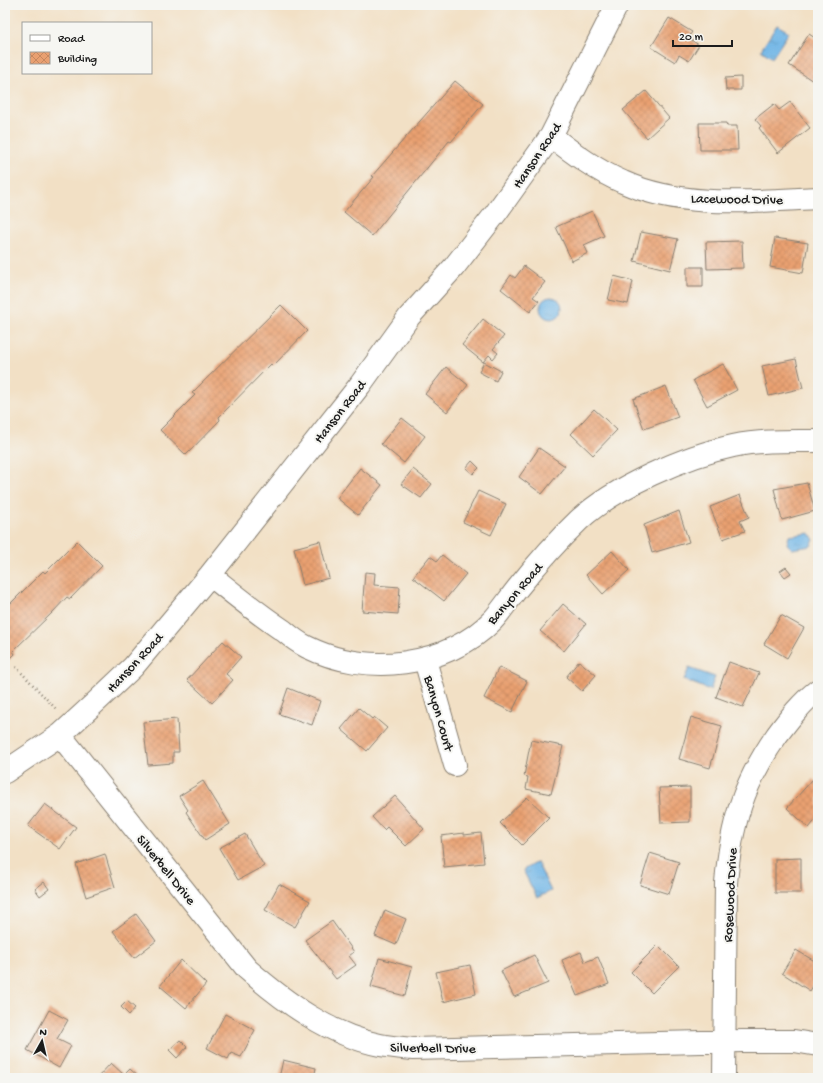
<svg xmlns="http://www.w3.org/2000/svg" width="823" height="1083" viewBox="0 0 823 1083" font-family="'Gochi Hand',sans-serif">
<defs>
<pattern id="water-ripples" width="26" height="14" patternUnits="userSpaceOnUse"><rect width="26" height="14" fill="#70b5e6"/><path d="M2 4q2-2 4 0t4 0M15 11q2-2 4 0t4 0" fill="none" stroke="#609bc5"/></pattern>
<pattern id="building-cross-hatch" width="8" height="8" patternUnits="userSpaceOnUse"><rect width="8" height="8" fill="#e9a071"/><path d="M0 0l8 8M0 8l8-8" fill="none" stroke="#c78961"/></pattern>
</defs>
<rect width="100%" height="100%" fill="#f6f6f2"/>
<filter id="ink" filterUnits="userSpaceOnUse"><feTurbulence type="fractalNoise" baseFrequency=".025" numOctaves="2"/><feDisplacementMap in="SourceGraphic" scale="8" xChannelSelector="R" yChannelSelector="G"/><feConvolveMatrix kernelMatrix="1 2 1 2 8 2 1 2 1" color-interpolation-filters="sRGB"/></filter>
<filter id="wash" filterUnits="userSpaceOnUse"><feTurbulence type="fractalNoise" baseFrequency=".012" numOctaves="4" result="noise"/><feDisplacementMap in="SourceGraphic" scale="16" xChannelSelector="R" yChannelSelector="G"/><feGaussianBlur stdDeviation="0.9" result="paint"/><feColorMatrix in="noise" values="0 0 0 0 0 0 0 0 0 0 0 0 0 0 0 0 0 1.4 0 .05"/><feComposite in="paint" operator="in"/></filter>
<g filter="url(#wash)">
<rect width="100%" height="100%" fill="#f2e0c5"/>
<!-- water -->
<path fill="url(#water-ripples)" stroke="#466881" d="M 777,25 L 789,32 L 772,58 L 761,50 Z
M540 308a11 11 0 1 1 22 0a11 11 0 1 1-22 0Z
M 810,533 L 814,540 L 811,546 L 792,549 L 787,544 L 789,536 Z
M 689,668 L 715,677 L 710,690 L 684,680 Z
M 537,862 L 551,891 L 537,898 L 523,870 Z"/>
<g id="blocks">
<!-- building -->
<path fill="url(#building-cross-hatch)" d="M 669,18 L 692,32 L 688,38 L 699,45 L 689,61 L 679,55 L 675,62 L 651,47 Z
M 809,34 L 818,40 L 818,74 L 813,81 L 789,65 Z
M 741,77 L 741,90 L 726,90 L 725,78 Z
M 455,81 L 483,104 L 451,142 L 449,141 L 372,236 L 344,212 L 374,177 L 372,176 Z
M 646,91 L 669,118 L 647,138 L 623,110 Z
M 790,102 L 810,128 L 778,153 L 759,128 L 761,126 L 755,119 L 774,104 L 779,110 Z
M 699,123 L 726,123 L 727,126 L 737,126 L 738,150 L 700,150 Z
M 592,211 L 604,236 L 584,245 L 588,253 L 572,261 L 556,227 Z
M 641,232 L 678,239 L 670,270 L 634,261 Z
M 775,238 L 808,243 L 803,273 L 770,267 Z
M 742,241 L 743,268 L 707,269 L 706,242 Z
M 524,266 L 545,282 L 533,297 L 539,301 L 530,312 L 501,289 L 511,275 L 515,278 Z
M 687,267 L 703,267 L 703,287 L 687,287 Z
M 614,276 L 633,281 L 628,304 L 608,300 Z
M 281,305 L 307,331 L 273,366 L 271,364 L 219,417 L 220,420 L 186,455 L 160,430 L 195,395 L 192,393 Z
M 483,319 L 504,336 L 493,349 L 498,353 L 493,359 L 489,355 L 483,362 L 462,345 Z
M 796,359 L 803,388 L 769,396 L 762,366 Z
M 484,362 L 501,371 L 496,381 L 479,372 Z
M 723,364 L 737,390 L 707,406 L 693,380 Z
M 446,367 L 468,385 L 447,412 L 425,394 Z
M 666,386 L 678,417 L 644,429 L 633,399 Z
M 594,409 L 617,430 L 593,455 L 571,434 Z
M 402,418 L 425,436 L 404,463 L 381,444 Z
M 539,448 L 565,466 L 542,494 L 519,477 Z
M 472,461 L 479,468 L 473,474 L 466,468 Z
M 360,468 L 382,485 L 358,515 L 337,498 Z
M 413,469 L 432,484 L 421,498 L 401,484 Z
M 807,483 L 815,511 L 782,520 L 774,489 Z
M 478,491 L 506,504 L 491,535 L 463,522 Z
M 740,495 L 749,517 L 740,521 L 745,531 L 723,539 L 710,507 Z
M 679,511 L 689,542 L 652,553 L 644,525 Z
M 77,541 L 102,566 L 70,599 L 67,597 L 53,612 L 13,651 L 15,654 L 5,664 L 5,609 L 43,571 L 45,573 Z
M 320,541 L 329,578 L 303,585 L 294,548 Z
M 612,551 L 629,570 L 603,594 L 586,575 Z
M 442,555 L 466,574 L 444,601 L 413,577 L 430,556 L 437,561 Z
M 786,567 L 791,573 L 785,577 L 780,571 Z
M 365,572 L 375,573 L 374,585 L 400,587 L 398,614 L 362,611 Z
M 563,604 L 586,624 L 564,651 L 540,631 Z
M 781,615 L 804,628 L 787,658 L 764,644 Z
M 223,641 L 241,657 L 226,674 L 233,680 L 212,703 L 187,680 Z
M 579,661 L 596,675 L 582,691 L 566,677 Z
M 729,662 L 759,673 L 743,707 L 716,697 Z
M 499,667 L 527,681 L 512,712 L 484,698 Z
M 288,688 L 320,701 L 312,725 L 279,714 Z
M 359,708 L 372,719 L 374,717 L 387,728 L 367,751 L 341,729 Z
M 691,717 L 722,726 L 710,768 L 679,759 Z
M 177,719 L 179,752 L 173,752 L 173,763 L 148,765 L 143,722 Z
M 531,740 L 563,746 L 551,794 L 526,789 L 528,777 L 524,776 Z
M 813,779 L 818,783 L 818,817 L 809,828 L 787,808 Z
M 203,781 L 230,824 L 205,840 L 186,812 L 188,810 L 179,796 Z
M 690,787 L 690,822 L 661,823 L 659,788 Z
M 395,796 L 424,829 L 406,846 L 387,827 L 384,830 L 372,817 Z
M 527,797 L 549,818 L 522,845 L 500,823 Z
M 45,804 L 76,827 L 60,849 L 28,826 Z
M 464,833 L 464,835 L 481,833 L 484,863 L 444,867 L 441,836 Z
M 245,834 L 264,866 L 238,880 L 219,848 Z
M 650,853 L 679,862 L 669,894 L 640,885 Z
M 105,854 L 115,887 L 86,897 L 76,864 Z
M 801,858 L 801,893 L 775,893 L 775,859 Z
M 44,882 L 49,889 L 40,896 L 35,889 Z
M 279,884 L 310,901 L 295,927 L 265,910 Z
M 385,910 L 406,919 L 396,945 L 375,936 Z
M 136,914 L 156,941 L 134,958 L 113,931 Z
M 332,921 L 354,952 L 349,956 L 356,965 L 336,979 L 305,940 Z
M 658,945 L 679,966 L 652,993 L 631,972 Z
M 796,950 L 818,963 L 818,978 L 810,991 L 782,973 Z
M 581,952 L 585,962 L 598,957 L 609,984 L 577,996 L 562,960 Z
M 534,955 L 548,983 L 514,997 L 501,971 Z
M 379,958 L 412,967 L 405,996 L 371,987 Z
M 181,960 L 206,984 L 186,1008 L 160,986 Z
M 470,965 L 476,994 L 443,1002 L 436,972 Z
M 127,1001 L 135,1008 L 129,1015 L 121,1007 Z
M 49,1010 L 68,1020 L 57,1039 L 71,1046 L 59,1068 L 27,1050 Z
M 225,1014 L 255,1030 L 241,1057 L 231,1053 L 228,1059 L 207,1048 Z
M 180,1040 L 187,1047 L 177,1058 L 169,1050 Z
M 283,1060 L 316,1068 L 314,1078 L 279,1078 Z
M 111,1063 L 124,1075 L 130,1069 L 140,1078 L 97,1078 Z"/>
</g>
</g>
<g filter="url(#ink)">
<use href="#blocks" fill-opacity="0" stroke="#877e70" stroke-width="1"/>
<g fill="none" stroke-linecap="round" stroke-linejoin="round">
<defs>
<path id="street" d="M 551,136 C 573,153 597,171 623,182 C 683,209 754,201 818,198
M 210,575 C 234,594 258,614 284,631 C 291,637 299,643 307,647 C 366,676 446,668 493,620 C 502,610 509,599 517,589 C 536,565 557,541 579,520 C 615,487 685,456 733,446 C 760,440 790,441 818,441
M 425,660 L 455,765
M 60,735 L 247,969 C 285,1002 329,1035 380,1045 C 391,1047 402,1048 413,1049 L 743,1041 L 794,1041 L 818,1045
M 5,772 L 60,735 L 96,702 L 133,667 L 210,575 L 360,385 L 409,317 L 454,267 L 496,213 L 551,136 L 617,5
M 724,1078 L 726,883 C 731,824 743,784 777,735 C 789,719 802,702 818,690"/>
</defs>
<!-- street casing -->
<use href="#street" stroke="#877e70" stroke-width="24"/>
<!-- path -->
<path stroke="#877e70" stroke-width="2.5" stroke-dasharray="1 3" stroke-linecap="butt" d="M 16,667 L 57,710"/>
<!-- street -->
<use href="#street" stroke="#fff" stroke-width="22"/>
</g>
</g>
<g text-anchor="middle" stroke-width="4" stroke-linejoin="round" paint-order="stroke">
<!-- street labels -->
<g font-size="14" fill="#1c1c1c" stroke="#f6f6f2">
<text transform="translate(536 155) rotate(-56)" y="5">Hanson Road</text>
<text transform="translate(737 198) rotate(1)" y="5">Lacewood Drive</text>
<text transform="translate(339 411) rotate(-52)" y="5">Hanson Road</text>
<text transform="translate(514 593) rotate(-49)" y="5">Banyon Road</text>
<text transform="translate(134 662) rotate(-47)" y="5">Hanson Road</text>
<text transform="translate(440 713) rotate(74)" y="5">Banyon Court</text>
<text transform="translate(167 869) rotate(51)" y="5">Silverbell Drive</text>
<text transform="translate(729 895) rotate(-87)" y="5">Rosewood Drive</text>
<text transform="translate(433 1047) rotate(1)" y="5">Silverbell Drive</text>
</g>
</g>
<!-- margin -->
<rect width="823" height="1083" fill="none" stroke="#f6f6f2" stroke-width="20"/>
<!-- legend -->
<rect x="22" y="22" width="130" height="52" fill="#f6f6f2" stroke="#9f9f9c"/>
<rect x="30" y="35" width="20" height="6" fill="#ffffff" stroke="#9f9f9c"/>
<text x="58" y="42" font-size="12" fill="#1c1c1c">Road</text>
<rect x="30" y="52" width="20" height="12" fill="url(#building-cross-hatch)" stroke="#9f9f9c"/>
<text x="58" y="62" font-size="12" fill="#1c1c1c">Building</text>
<!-- north arrow -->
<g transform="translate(42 1041) rotate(8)" stroke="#f6f6f2" stroke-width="3" paint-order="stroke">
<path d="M0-3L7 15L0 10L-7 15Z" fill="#1c1c1c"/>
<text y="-6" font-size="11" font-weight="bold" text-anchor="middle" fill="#1c1c1c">N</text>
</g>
<!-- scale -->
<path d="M673 40v6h59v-6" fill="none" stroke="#1c1c1c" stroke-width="2"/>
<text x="679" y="40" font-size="12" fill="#1c1c1c" stroke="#f6f6f2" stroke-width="3" paint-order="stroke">20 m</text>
</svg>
